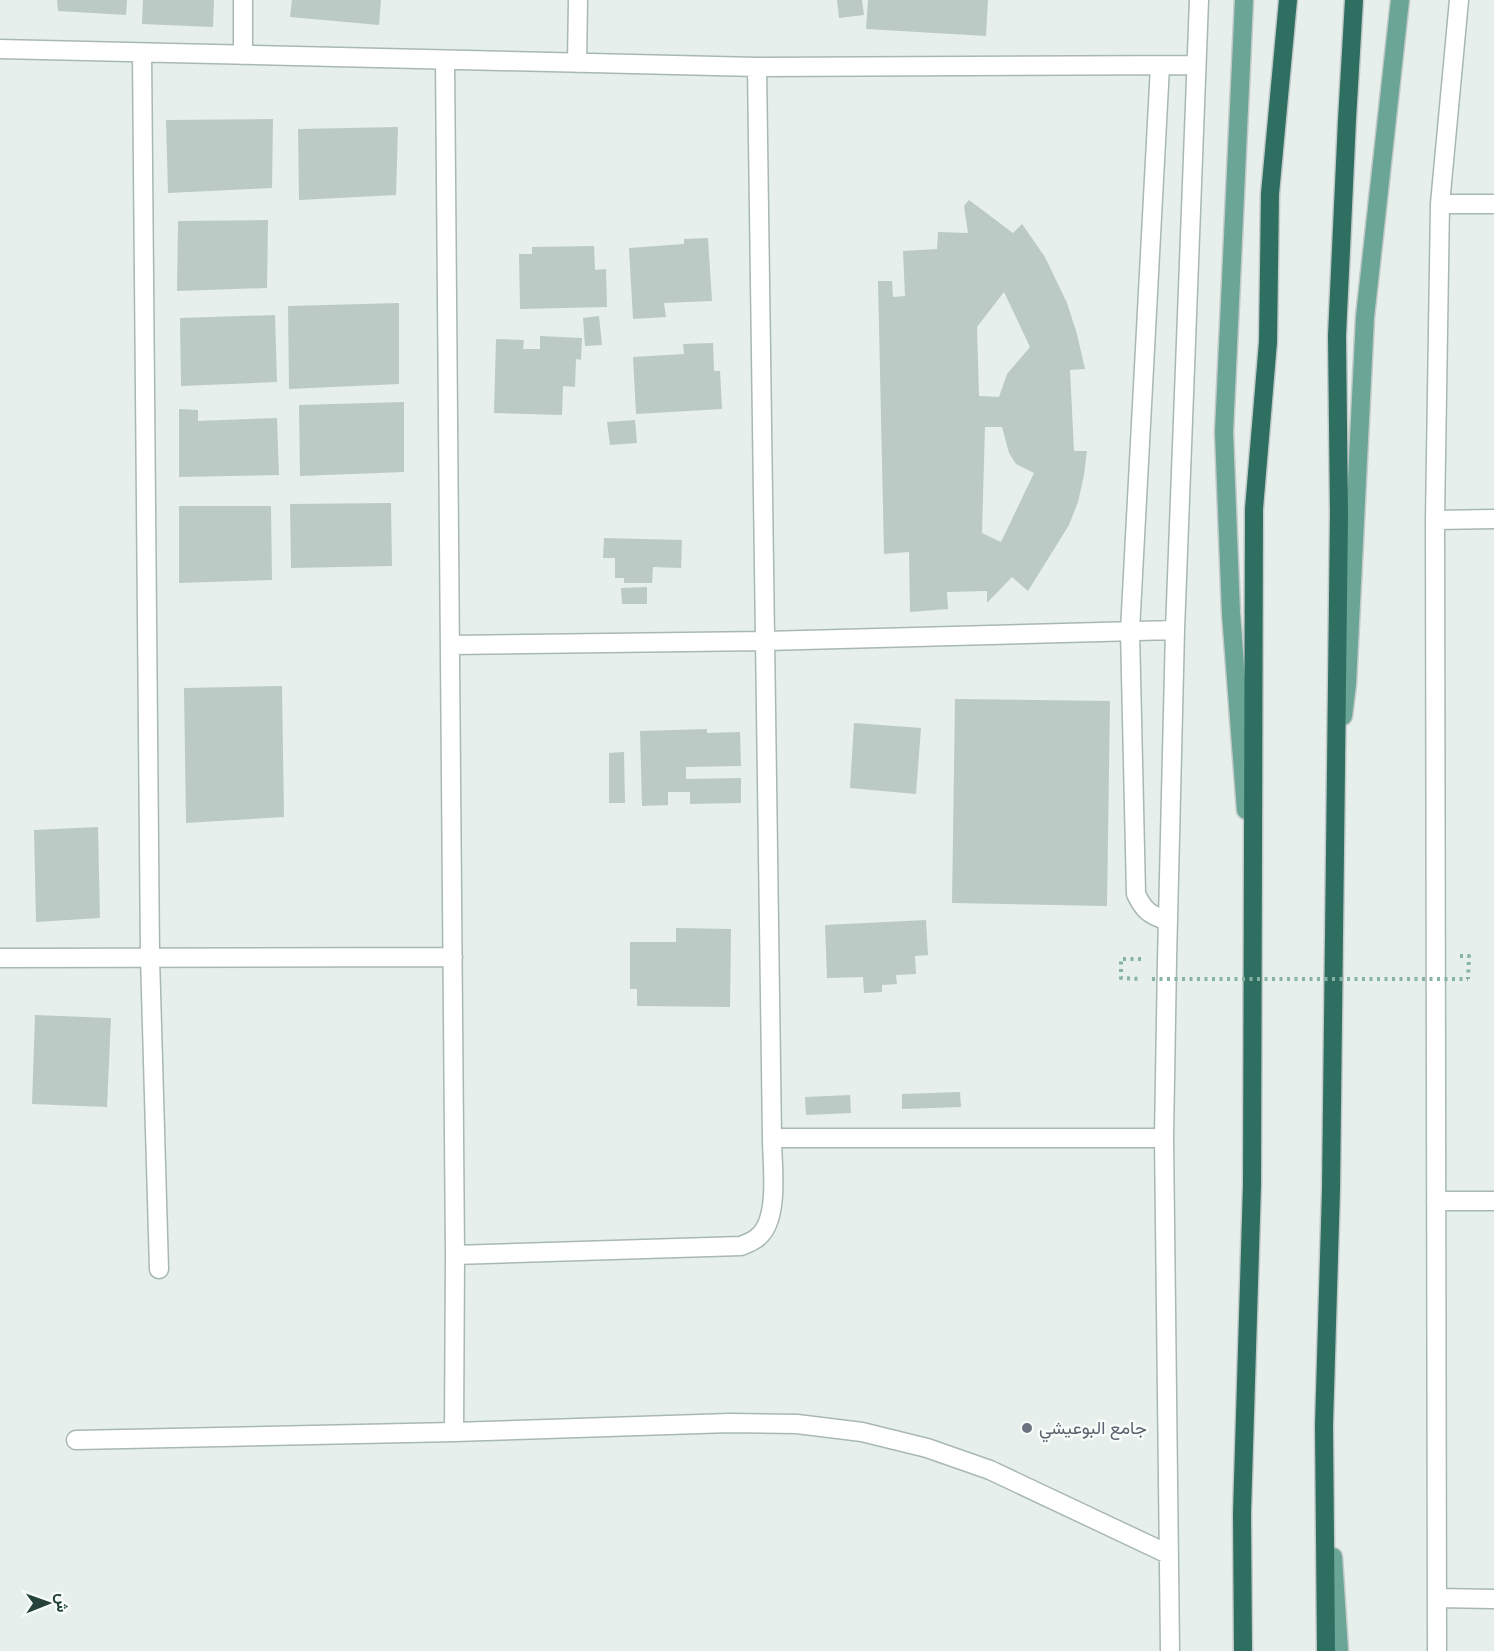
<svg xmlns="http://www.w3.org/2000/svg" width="1494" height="1651" viewBox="0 0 1494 1651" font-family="Overpass,Vazirmatn,sans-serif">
<rect width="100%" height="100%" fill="#e6efeb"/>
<!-- building -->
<path fill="#bbcac4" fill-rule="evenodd" d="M 57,0 L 127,0 L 126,15 L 58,11 Z
M 143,0 L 214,0 L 213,27 L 142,24 Z
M 292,0 L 381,0 L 379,25 L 290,17 Z
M 837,0 L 862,0 L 864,15 L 839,18 Z
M 868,0 L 988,0 L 986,36 L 866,29 Z
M 273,119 L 272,188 L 168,193 L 166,120 Z
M 398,127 L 396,195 L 299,200 L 298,129 Z
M 969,200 L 1013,233 L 1022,224 L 1045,257 L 1067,303 L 1077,334 L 1085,369 L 1070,370 L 1074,451 L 1087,451 L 1084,475 L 1078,502 L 1069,525 L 1028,591 L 1012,577 L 987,603 L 987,591 L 947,592 L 948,609 L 910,612 L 909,552 L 884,554 L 878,281 L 892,281 L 893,297 L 905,296 L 903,251 L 937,249 L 938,232 L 968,233 L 964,206 ZM 1004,292 L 1030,347 L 1007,374 L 999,397 L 979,396 L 977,327 ZM 985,427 L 1002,427 L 1009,453 L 1016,464 L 1034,473 L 1001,542 L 982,533 Z
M 268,220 L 267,288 L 177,291 L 178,221 Z
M 708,238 L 712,301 L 664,303 L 666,317 L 633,319 L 629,248 L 684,244 L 684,239 Z
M 594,246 L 595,270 L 606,269 L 607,307 L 520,309 L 519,254 L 532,254 L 532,247 Z
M 399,303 L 399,384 L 289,389 L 288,306 Z
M 275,315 L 277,382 L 181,386 L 180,318 Z
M 599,316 L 602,345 L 585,346 L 583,318 Z
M 540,336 L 582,338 L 581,360 L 576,359 L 575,387 L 563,386 L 562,415 L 494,413 L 496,339 L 524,340 L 523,349 L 540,349 Z
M 713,343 L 714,371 L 720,371 L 722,409 L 636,414 L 633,357 L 684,354 L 683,344 Z
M 404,402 L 404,472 L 300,476 L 299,405 Z
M 179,409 L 198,410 L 198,421 L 277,418 L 279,475 L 179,477 Z
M 635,420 L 637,443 L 610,445 L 607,422 Z
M 391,503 L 392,566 L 291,568 L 290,504 Z
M 179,506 L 271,506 L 272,580 L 179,583 Z
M 604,538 L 682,540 L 681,568 L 653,567 L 652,583 L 624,583 L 624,578 L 615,578 L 615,558 L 603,558 Z
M 647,587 L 647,604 L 622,604 L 621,588 Z
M 282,686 L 284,817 L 186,823 L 184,688 Z
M 955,699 L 1110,701 L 1107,906 L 952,903 Z
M 854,723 L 921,728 L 916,794 L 850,788 Z
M 707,729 L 707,733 L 740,732 L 741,766 L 686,767 L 686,779 L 741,778 L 741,803 L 690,804 L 690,792 L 668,792 L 668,805 L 642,806 L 640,731 Z
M 624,752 L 625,803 L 609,803 L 609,753 Z
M 98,827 L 100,918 L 36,922 L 34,830 Z
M 926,920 L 928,955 L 915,956 L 916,974 L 896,975 L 897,984 L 882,985 L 882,992 L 864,993 L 863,977 L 827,978 L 825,925 Z
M 676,928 L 731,929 L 730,1007 L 637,1006 L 637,989 L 630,989 L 630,942 L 676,942 Z
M 35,1015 L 111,1018 L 107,1107 L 32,1104 Z
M 960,1092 L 961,1107 L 902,1109 L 902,1094 Z
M 850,1095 L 851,1113 L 806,1115 L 805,1097 Z"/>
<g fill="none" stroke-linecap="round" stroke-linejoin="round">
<defs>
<path id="minor" d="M 243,0 L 243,55
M 0,49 L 757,67 L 1196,65
M 142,53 L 150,957 L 159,1269
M 445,60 L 455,1255 L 454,1432
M 577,63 L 578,0
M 1160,66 L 1130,631 L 1136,894 C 1144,911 1150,915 1168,921
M 1440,204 L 1494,204
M 1435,520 L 1494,519
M 450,645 L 766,641 L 1175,630
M 0,958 L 453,957
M 772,1138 L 1164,1138
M 1436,1201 L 1494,1201
M 455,1255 L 741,1246 C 746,1244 754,1241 758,1237 C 780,1219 772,1165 772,1138 L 757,67
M 76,1440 L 454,1432 L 730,1423 L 797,1424 L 862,1432 L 927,1448 L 990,1470 L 1168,1554
M 1437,1598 L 1494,1599
M 1170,1651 L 1164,1138 L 1167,960 L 1175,630 L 1199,0
M 1437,1651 L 1435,520 L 1440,204 L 1459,0"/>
<path id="major" d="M 1244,0 L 1224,432 L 1231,613 L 1246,810
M 1343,716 L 1347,684 L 1365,317 L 1400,0
M 1333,1557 L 1339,1651"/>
<path id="highway" d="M 1243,1651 L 1242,1513 L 1252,1185 L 1254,509 L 1268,342 L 1270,194 L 1288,0
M 1326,1651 L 1324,1425 L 1331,1190 L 1339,513 L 1337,336 L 1347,120 L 1354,0"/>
</defs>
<!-- minor casing -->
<use href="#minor" stroke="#a8b8b2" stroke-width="21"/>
<!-- major casing -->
<use href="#major" stroke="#c2cac8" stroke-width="21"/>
<!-- highway casing -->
<use href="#highway" stroke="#c2cac8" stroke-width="21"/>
<!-- path -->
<path stroke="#86b3a5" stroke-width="4" stroke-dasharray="3 4.5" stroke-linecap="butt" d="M 1460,956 L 1469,956 L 1468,979
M 1141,959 L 1121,959 L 1121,978 L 1142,979"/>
<!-- minor -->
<use href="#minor" stroke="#fff" stroke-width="18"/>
<!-- major -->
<use href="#major" stroke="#6aa596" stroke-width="18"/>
<!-- highway -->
<use href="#highway" stroke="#2f6f62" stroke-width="18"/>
<!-- path-bridge -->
<path stroke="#86b3a5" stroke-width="4" stroke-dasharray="3 4.5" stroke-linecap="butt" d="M 1152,979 L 1468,979"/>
</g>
<!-- markers -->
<circle fill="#6b7280" stroke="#f7fbf9" stroke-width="2" cx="1027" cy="1428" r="6"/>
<g text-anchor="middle" stroke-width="5" stroke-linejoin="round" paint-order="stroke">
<!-- worship labels -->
<g font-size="18" fill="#5b616d" stroke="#f7fbf9" text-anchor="start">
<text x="1039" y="1434">جامع البوعيشي</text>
</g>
</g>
<!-- north arrow -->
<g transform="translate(48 1603) rotate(89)" stroke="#f7fbf9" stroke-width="4.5" paint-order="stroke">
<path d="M0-4.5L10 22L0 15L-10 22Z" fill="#24423a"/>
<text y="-9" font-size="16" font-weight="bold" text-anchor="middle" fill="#24423a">ش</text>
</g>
</svg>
